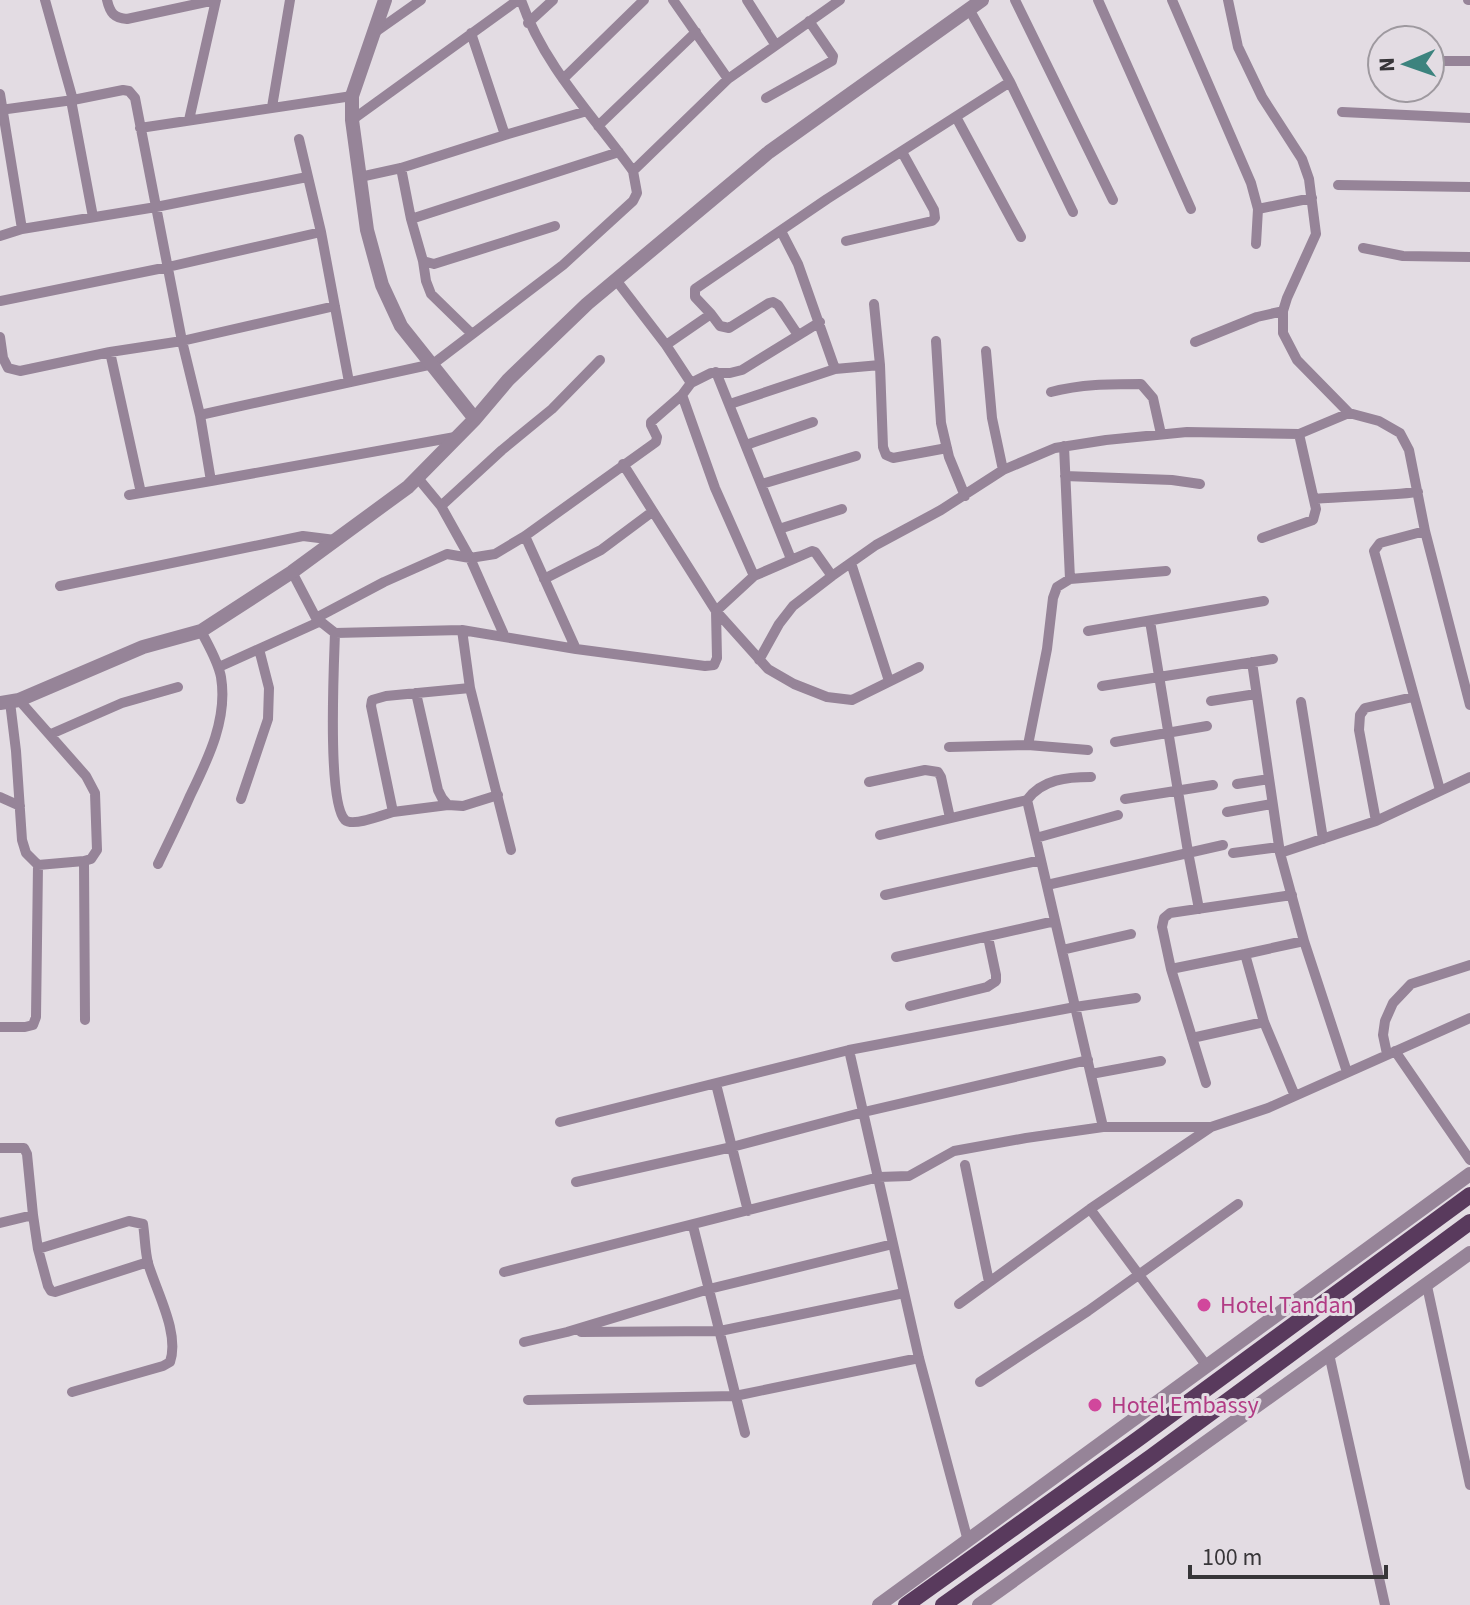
<svg xmlns="http://www.w3.org/2000/svg" width="1470" height="1605" viewBox="0 0 1470 1605" font-family="'Source Sans 3',sans-serif">
<rect width="100%" height="100%" fill="#e3dce3"/>
<g fill="none" stroke-linecap="round" stroke-linejoin="round">
<!-- minor -->
<path stroke="#968498" stroke-width="10" d="M 107,0 C 110,13 114,18 127,19 L 215,0
M 521,0 C 543,65 594,117 633,171
M 673,0 L 728,79
M 747,0 L 775,44
M 1015,0 L 1113,200
M 1098,0 L 1191,209
M 1172,0 L 1251,183 L 1258,209 L 1256,244
M 1228,0 L 1238,47 L 1262,97 L 1302,159 L 1309,179 L 1316,234 L 1287,298 L 1283,311 L 1283,333 L 1297,360 L 1349,413 L 1379,421 L 1400,433 L 1409,450 L 1425,531 L 1470,705
M 1468,0 L 1470,0
M 528,23 L 553,0
M 374,33 L 421,0
M 471,33 L 505,135
M 1430,61 L 1470,61
M 563,79 L 644,0
M 1010,82 L 1073,212
M 0,94 L 22,229
M 766,98 L 832,61 L 833,56 L 809,21
M 71,100 L 93,217
M 73,100 L 123,90 L 129,91 L 135,98 L 182,341 L 200,415 L 211,481 L 455,437
M 272,107 L 290,0
M 0,110 L 73,100 L 45,0
M 1342,112 L 1470,118
M 956,117 L 1021,237
M 189,120 L 216,0
M 352,120 L 518,0
M 598,126 L 696,32
M 140,128 L 352,96
M 401,168 L 411,219 L 423,261 L 434,264 L 555,226
M 360,177 L 401,168 L 505,135 L 587,111
M 1338,185 L 1470,187
M 1258,209 L 1312,198
M 411,219 L 619,152
M 781,231 L 798,264 L 835,369
M 321,232 L 349,382
M 0,236 L 22,229 L 156,207 L 307,177
M 846,241 L 932,221 L 935,218 L 934,210 L 902,152
M 1363,248 L 1403,256 L 1470,257
M 423,261 L 426,281 L 431,294 L 472,334
M 616,280 L 666,345
M 0,301 L 168,267 L 321,232 L 299,139
M 874,304 L 880,365 L 883,447 L 886,455 L 893,458 L 947,448
M 711,314 L 720,326 L 729,328 L 769,303 L 773,302 L 778,305 L 798,335
M 0,337 L 3,358 L 8,368 L 20,371 L 110,352 L 182,341 L 335,306
M 936,341 L 941,423 L 949,457 L 965,496
M 1195,342 L 1257,317 L 1283,311
M 986,351 L 992,418 L 1003,470
M 110,352 L 141,493
M 716,372 L 791,559
M 691,383 L 711,373 L 730,373 L 742,370 L 820,322
M 1051,392 C 1081,384 1110,384 1141,384 L 1153,398 L 1161,434
M 682,395 L 715,488 L 754,576
M 730,404 L 835,369 L 880,365
M 200,415 L 433,364 L 563,265 L 633,201 L 637,193 L 633,171 L 728,79 L 840,0
M 746,445 L 813,422
M 623,464 L 716,611 L 768,669 L 794,684 L 827,697 L 852,700 L 919,667
M 1065,476 L 1172,480 L 1200,484
M 417,477 L 441,506 L 502,450 L 552,409 L 600,360
M 762,484 L 856,456
M 129,495 L 211,481
M 1314,499 C 1349,496 1383,496 1418,492
M 441,506 L 470,558 L 505,637
M 779,529 L 842,509
M 1425,531 L 1380,543 L 1374,551 L 1440,790
M 525,536 L 576,649
M 1262,538 L 1313,520 L 1316,509 L 1299,434
M 851,563 L 889,681
M 292,572 L 316,618 L 335,633 L 462,630 L 576,649 L 705,666 L 714,665 L 717,658 L 716,611 L 754,576 L 812,551 L 815,552 L 832,576 L 876,545 L 941,510 L 1003,470 L 1055,448 L 1106,440 L 1187,432 L 1299,434 L 1349,413
M 544,579 L 601,550 L 652,512
M 1070,579 L 1166,571
M 60,586 L 303,536 L 335,540
M 316,618 L 384,582 L 447,554 L 470,558 L 495,554 L 525,536 L 656,442 L 657,437 L 651,425 L 651,422 L 682,395 L 691,383 L 666,345 L 711,314 L 695,297 L 695,289 L 827,199 L 1010,82 L 969,9
M 1150,621 L 1188,852 L 1199,909
M 462,630 L 470,688 L 511,850
M 1088,631 L 1264,601
M 335,633 C 334,663 327,802 345,820 C 353,827 383,815 393,812 L 371,706 L 372,700 L 386,696 L 470,688
M 759,660 L 779,624 L 793,606 L 832,576
M 1252,662 L 1280,853 L 1304,941 L 1347,1072
M 219,667 L 321,621
M 1102,686 L 1273,659
M 416,693 L 438,790 L 442,798 L 448,805
M 1211,701 L 1256,694
M 10,702 L 16,751 L 22,840 L 26,853 L 38,865
M 1301,702 L 1323,839
M 51,734 L 122,703 L 178,687
M 1115,742 L 1207,726
M 1028,745 L 1047,649 L 1053,598 L 1057,587 L 1070,579 L 1064,446
M 949,747 L 1028,745 L 1088,750
M 869,782 L 925,770 L 938,772 L 941,777 L 950,818
M 1237,784 L 1269,779
M 0,797 L 20,806
M 241,799 L 268,719 L 269,688 L 259,649
M 1125,799 L 1213,785
M 1027,800 L 1103,1127
M 393,812 L 448,805 L 463,806 L 498,795
M 1227,812 L 1272,804
M 1376,821 L 1359,730 L 1360,715 L 1365,708 L 1413,697
M 880,835 L 1027,800 C 1042,779 1068,777 1091,777
M 1036,838 L 1118,815
M 1233,853 L 1279,847
M 1280,853 L 1376,821 L 1470,777
M 84,861 L 85,1020
M 158,864 C 169,841 180,819 190,796 C 208,759 228,719 221,677 C 218,661 208,645 201,631
M 1047,885 L 1223,845
M 885,895 L 1041,860
M 1062,950 L 1131,934
M 896,957 L 1055,921
M 1171,969 L 1162,927 L 1164,918 L 1170,913 L 1292,895
M 910,1006 L 987,987 L 996,981 L 996,975 L 988,937
M 0,1027 L 25,1027 L 33,1025 L 36,1017 L 38,865 L 84,861 L 91,859 L 97,850 L 95,793 L 86,776 L 19,700
M 1192,1038 L 1264,1022
M 849,1050 L 919,1358 L 968,1541
M 1395,1051 L 1470,1160
M 1387,1054 L 1383,1035 L 1385,1021 L 1393,1003 L 1411,984 L 1470,965
M 1091,1074 L 1161,1061
M 1206,1083 L 1171,969 L 1245,954
M 716,1084 L 748,1211
M 1295,1096 L 1264,1022 L 1245,954 L 1304,941
M 560,1122 L 849,1050 L 1075,1007 L 1136,998
M 0,1148 L 24,1148 L 27,1154 L 33,1215
M 965,1165 L 989,1282
M 576,1182 L 732,1147 L 864,1112 L 1088,1060
M 1090,1209 L 1206,1365
M 0,1223 L 33,1215 L 38,1249 L 129,1221 L 143,1224 C 145,1237 145,1251 148,1263 C 156,1291 180,1333 170,1362 L 163,1366 L 72,1392
M 693,1226 L 745,1433
M 38,1249 L 48,1286 L 51,1291 L 55,1292 L 148,1262
M 504,1272 L 879,1177 L 909,1176 L 954,1151 L 1026,1138 L 1103,1127 L 1211,1127
M 1427,1286 L 1470,1485
M 959,1304 L 1090,1209 L 1211,1127 L 1268,1108 L 1470,1018
M 581,1332 L 720,1331 L 904,1293
M 524,1342 L 567,1332 L 709,1289 L 893,1244
M 1329,1354 L 1385,1605
M 980,1382 L 1088,1311 L 1238,1204
M 528,1400 L 735,1396 L 919,1358"/>
<!-- tertiary -->
<path stroke="#968498" stroke-width="14" d="M 385,0 L 352,96 L 352,120 L 367,230 L 382,285 L 401,326 L 475,419
M 0,703 L 19,700 L 143,647 L 201,631 L 292,572 L 408,487 L 475,419 L 508,380 L 587,304 L 769,152 L 982,0
M 879,1605 L 1470,1174
M 979,1605 L 1470,1253"/>
<!-- primary -->
<path stroke="#593a5d" stroke-width="16" d="M 906,1605 L 1138,1439 L 1470,1195
M 943,1605 L 1151,1457 L 1470,1222"/>
</g>
<!-- markers -->
<g fill="#d1479c" stroke="#e3dce3" stroke-width="3">
<circle cx="1204" cy="1305" r="8"/>
<circle cx="1095" cy="1405" r="8"/>
</g>
<g text-anchor="middle" stroke-width="6" stroke-linejoin="round" paint-order="stroke">
<!-- hotel labels -->
<g font-size="24" fill="#b23c85" stroke="#e3dce3" text-anchor="start">
<text x="1220" y="1313">Hotel Tandan</text>
<text x="1111" y="1413">Hotel Embassy</text>
</g>
</g>
<!-- north arrow -->
<g transform="translate(1406 64) rotate(268)"><circle r="38" fill="#e3dce3" stroke="#9e999f" stroke-width="2"/>
<path d="M0-6L14 30L0 20L-14 30Z" fill="#3c837e"/>
<text y="-12" font-size="22" font-weight="bold" text-anchor="middle" fill="#373538">N</text>
</g>
<!-- scale -->
<path d="M1190 1565v12h196v-12" fill="none" stroke="#373538" stroke-width="4"/>
<text x="1202" y="1565" font-size="24" fill="#373538" stroke="#e3dce3" stroke-width="6" paint-order="stroke">100 m</text>
</svg>
